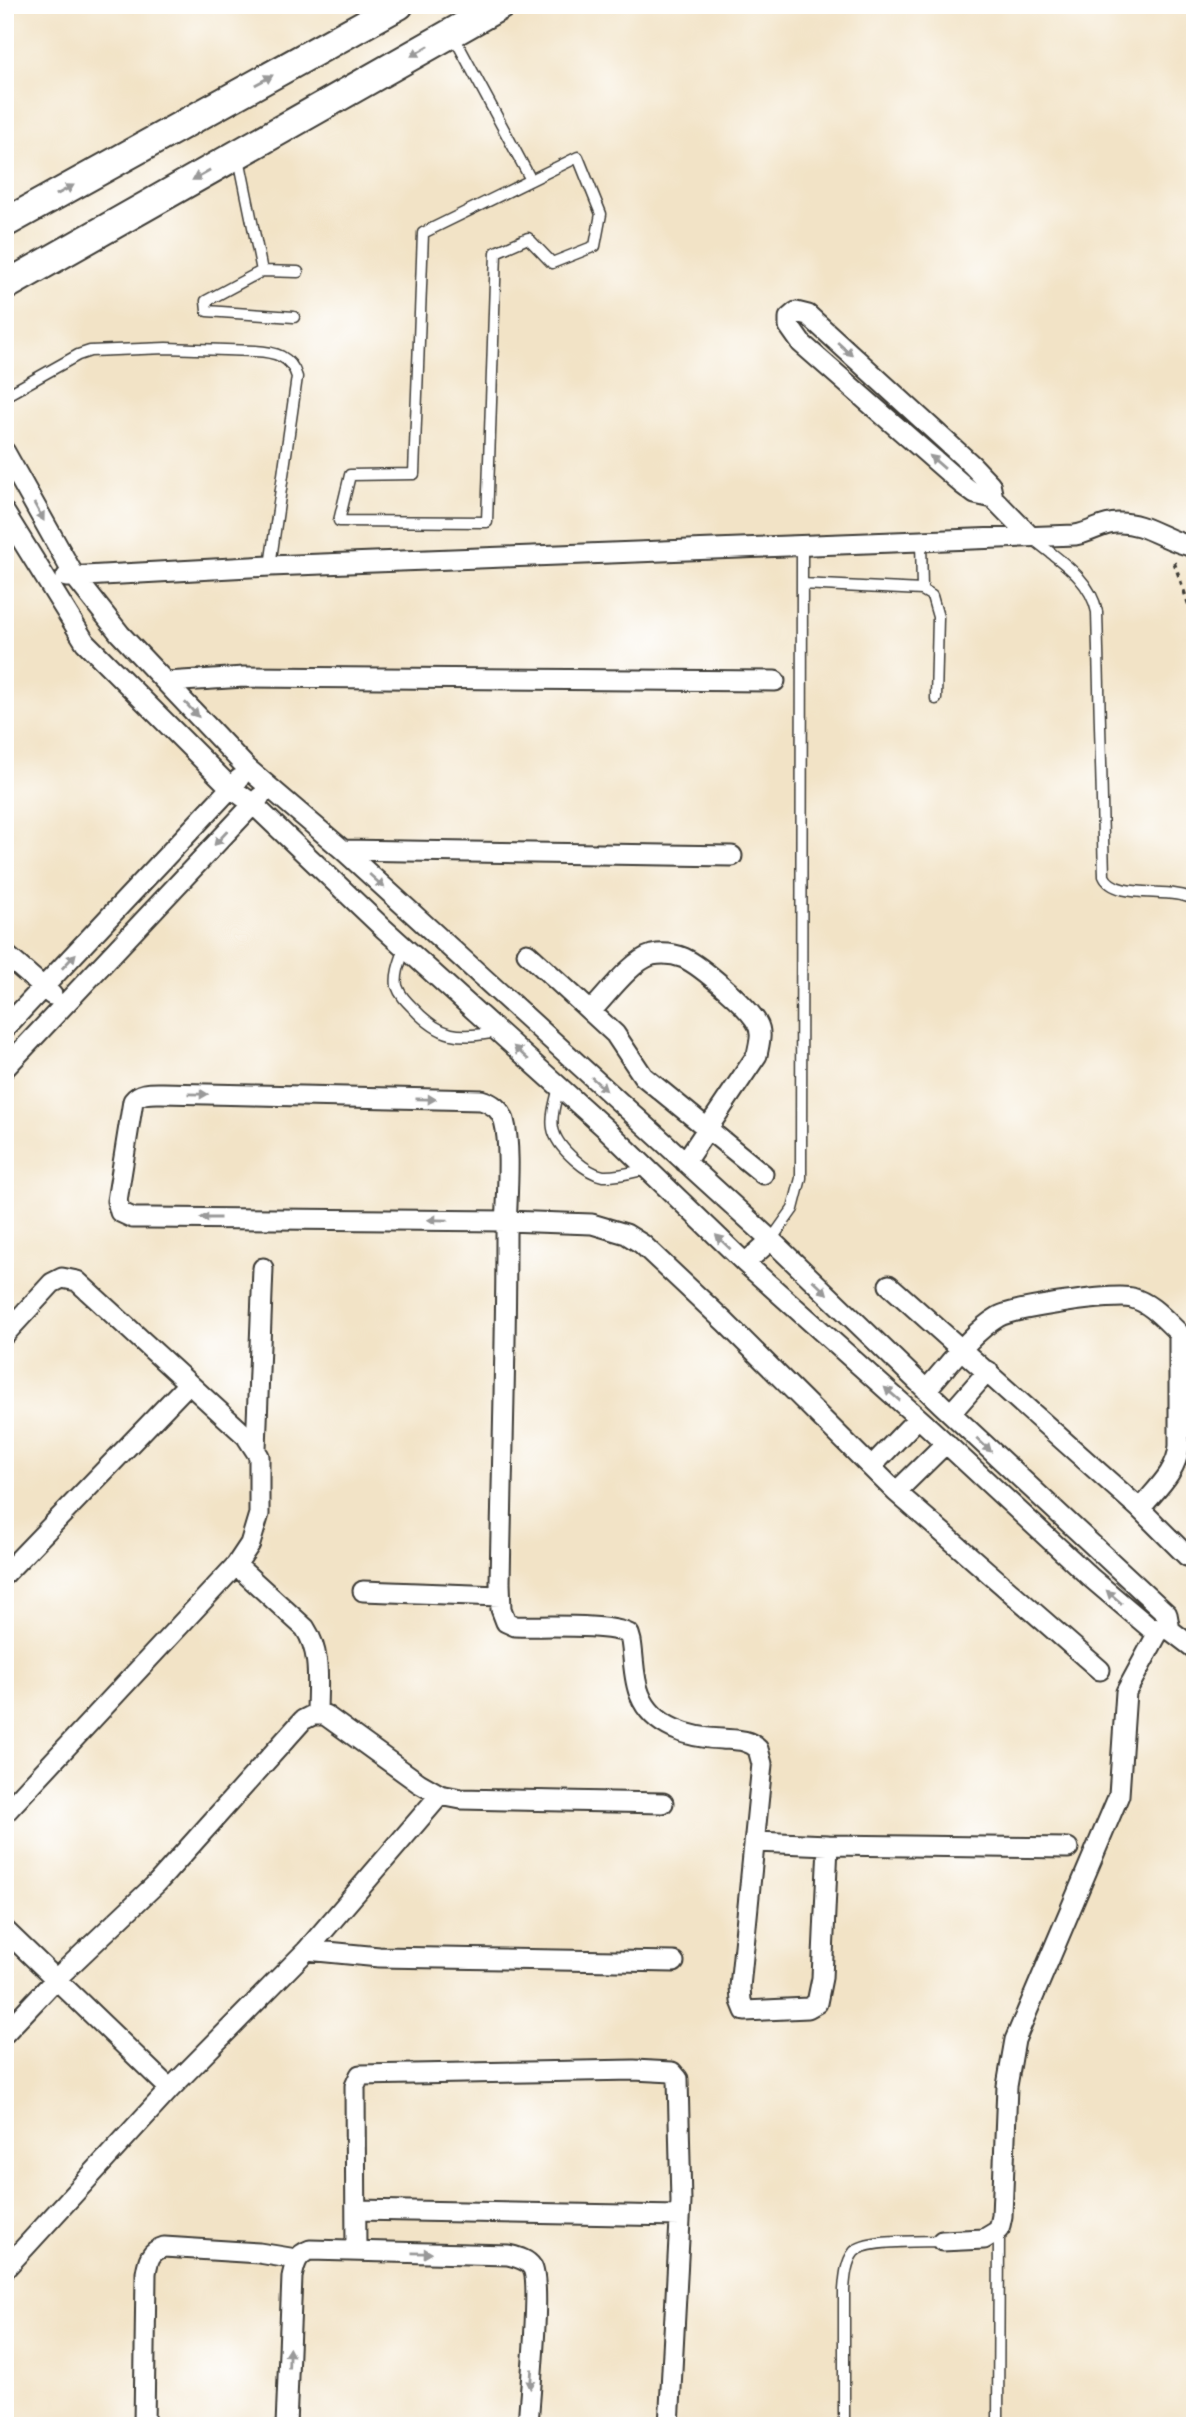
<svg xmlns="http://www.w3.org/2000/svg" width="1200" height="2431" viewBox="0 0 1200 2431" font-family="Mali,sans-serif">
<rect width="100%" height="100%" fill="#fff"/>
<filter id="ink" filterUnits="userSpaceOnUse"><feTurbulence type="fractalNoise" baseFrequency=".0143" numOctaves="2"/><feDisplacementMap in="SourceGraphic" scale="14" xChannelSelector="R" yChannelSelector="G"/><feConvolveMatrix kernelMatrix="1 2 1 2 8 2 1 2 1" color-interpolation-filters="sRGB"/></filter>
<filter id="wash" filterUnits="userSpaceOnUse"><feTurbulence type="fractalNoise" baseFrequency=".00686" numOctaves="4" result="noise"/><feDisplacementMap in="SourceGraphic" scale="28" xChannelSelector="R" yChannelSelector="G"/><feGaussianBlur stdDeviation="1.57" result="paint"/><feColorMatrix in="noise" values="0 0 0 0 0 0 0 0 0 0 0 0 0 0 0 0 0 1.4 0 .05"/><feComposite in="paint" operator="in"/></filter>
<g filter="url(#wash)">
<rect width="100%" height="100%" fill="#f2e3c6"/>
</g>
<g filter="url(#ink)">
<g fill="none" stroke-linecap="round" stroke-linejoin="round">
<defs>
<path id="lane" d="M 452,33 L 531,180
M 578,157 L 601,214 L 595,246 L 552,263 L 528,238 L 496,252 L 487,522 L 339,521 L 350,475 L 414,474 L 423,233 Z
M 239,158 L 262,271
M 294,317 L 207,311 L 206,301 L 262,271 L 298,272
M 5,396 L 78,355 L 90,351 L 166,348 L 255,351 C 275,352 291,356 297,377 L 270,566
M 1032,538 C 1057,559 1090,577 1097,612 L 1104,876 C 1115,901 1171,886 1195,900
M 802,584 L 922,590 L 921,540
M 922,590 L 932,596 L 938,617 L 936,699
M 405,948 C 401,960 395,973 397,986 C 400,995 406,1001 413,1008 C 441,1038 458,1039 497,1032
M 559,1087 C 550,1122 546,1135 575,1160 C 583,1167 592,1174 603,1176 C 617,1177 633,1172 646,1169
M 771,1240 L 793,1209 L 801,1178 L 802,545
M 844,2426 L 844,2290 C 845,2277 846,2262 854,2252 C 865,2239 924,2242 942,2241
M 998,2426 L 999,2230"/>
<path id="street" d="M 5,452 L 75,577 L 120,634 L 247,768 L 343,850 L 771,1240 L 942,1405 L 1167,1614 L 1170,1630
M 993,498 L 975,494 L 963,485 L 801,343 L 789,326 L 789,318 L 796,312 L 808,315 L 972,465 L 990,484 L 993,498 L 1030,536
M 5,513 L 85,642 L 231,788 L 253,804 L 383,928 L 605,1128 L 745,1263 L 923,1422 L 1090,1577 L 1150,1628 L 1170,1630 L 1195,1649
M 66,577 L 270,566 L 1075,535 C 1090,533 1102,523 1117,523 C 1145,521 1167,543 1195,547
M 167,682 L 244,677 L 775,681
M 343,850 L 732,856
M 527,953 L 615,1034 L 643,1076 L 763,1174
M 5,954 L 52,995
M 592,1010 C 607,995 631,961 652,955 C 662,953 674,954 684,958 C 701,966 748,1006 757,1023 C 763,1033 759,1044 757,1055 L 685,1162
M 5,1028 L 239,779
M 5,1068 L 260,797
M 745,1263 L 771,1240
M 889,1285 L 1140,1509 L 1187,1556
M 5,1334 L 52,1283 L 62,1278 L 77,1281 L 246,1436 L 259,1456 L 259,1514 L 250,1544 L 236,1565 L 5,1813
M 926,1390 C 947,1367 971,1333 998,1317 C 1013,1308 1117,1293 1132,1298 C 1151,1303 1164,1319 1179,1333 L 1179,1446 C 1177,1472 1156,1489 1140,1509
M 951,1413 L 988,1371
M 256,1448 L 263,1268
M 871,1467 L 918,1418
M 896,1492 L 946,1443
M 236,1565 L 305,1628 C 322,1654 317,1684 317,1714
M 5,1574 L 188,1384
M 363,1591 L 500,1596
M 756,1842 L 828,1845 L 1068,1848
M 828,1845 L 822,1978 L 817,2003 L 808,2008 L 745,2011 L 741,2001 L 740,1987 L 762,1764 L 758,1749 C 749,1739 735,1740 722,1739 C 691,1738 653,1728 640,1695 C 633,1679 634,1658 631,1641 L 629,1634 C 609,1623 541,1627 515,1626 L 506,1622 L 501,1609 L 500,1583 C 502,1468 506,1353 506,1237 C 506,1205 512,1150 504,1120 C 500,1109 492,1103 481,1100 L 162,1093 C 151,1093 140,1092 133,1101 L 117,1201 L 120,1212 L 133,1218 L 149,1218 L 506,1221 L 592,1224 L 626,1234 L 642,1244 L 725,1322 L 896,1492 L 1100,1670
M 5,1930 L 170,2089
M 307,1950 L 379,1957 L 674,1962
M 5,2033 L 56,1979 L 157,1883 L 303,1720 L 313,1715 L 325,1715 L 419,1783 L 440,1795 L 461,1799 L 663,1803
M 357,2210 L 680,2216
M 942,2241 L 984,2239 L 999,2230 L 1002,2216 L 1007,2086 L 1015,2040 L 1119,1795 L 1126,1692 L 1160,1629
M 356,2251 L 355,2086 L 360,2075 L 634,2070 L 672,2072 L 678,2079 L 681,2202 L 669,2426
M 5,2269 L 170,2089 L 307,1950 L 440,1795
M 144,2426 L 146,2273 C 148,2260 150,2251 164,2247 L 259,2253 L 296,2259
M 286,2426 L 292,2277 C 295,2264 296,2255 310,2250 L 508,2255 C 516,2257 527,2259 532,2267 C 542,2282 529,2400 528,2426"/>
<path id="secondary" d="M 5,223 L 399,5
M 5,286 L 501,5"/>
</defs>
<!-- lane casing -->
<use href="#lane" stroke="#3c3a36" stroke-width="13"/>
<!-- street casing -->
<use href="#street" stroke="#3c3a36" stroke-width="23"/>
<!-- secondary casing -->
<use href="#secondary" stroke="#3c3a36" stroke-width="32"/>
<!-- path -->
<path stroke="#3c3a36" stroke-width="3.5" stroke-dasharray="5 5" stroke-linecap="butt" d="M 1174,562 L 1195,623"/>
<!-- lane -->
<use href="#lane" stroke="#fff" stroke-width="10"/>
<!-- street -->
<use href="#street" stroke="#fff" stroke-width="19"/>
<!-- secondary -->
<use href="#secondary" stroke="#fff" stroke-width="28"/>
</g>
<!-- one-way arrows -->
<defs><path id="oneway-solid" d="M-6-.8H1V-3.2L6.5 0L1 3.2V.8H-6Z" transform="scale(1.75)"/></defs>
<g fill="#999">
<use href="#oneway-solid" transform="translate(420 51) rotate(150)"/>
<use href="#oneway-solid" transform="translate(264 80) rotate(-29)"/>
<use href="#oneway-solid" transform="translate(201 175) rotate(150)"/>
<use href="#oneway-solid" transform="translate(65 190) rotate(-29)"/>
<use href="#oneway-solid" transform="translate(845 349) rotate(42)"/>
<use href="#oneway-solid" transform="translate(937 462) rotate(-139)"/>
<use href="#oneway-solid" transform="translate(39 512) rotate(61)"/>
<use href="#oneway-solid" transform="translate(192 710) rotate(47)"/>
<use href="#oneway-solid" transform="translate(221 838) rotate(133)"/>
<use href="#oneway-solid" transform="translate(377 881) rotate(42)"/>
<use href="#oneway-solid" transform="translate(69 961) rotate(-47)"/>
<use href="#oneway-solid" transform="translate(521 1053) rotate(-138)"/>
<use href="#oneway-solid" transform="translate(599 1084) rotate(42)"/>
<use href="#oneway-solid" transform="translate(198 1094) rotate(1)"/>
<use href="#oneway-solid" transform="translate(426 1099) rotate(1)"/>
<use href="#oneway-solid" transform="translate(210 1218) rotate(180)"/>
<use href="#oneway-solid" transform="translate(438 1220) rotate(-179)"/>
<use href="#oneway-solid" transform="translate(723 1242) rotate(-136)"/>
<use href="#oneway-solid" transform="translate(820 1287) rotate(44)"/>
<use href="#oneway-solid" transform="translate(892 1394) rotate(-139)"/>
<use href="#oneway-solid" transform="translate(984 1445) rotate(43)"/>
<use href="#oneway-solid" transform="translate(1114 1597) rotate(-139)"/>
<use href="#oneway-solid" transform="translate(422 2253) rotate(1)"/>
<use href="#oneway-solid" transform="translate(289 2358) rotate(-88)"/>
<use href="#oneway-solid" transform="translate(531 2379) rotate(94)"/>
</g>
</g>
<!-- margin -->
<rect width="1200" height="2431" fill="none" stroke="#fff" stroke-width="28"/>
</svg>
